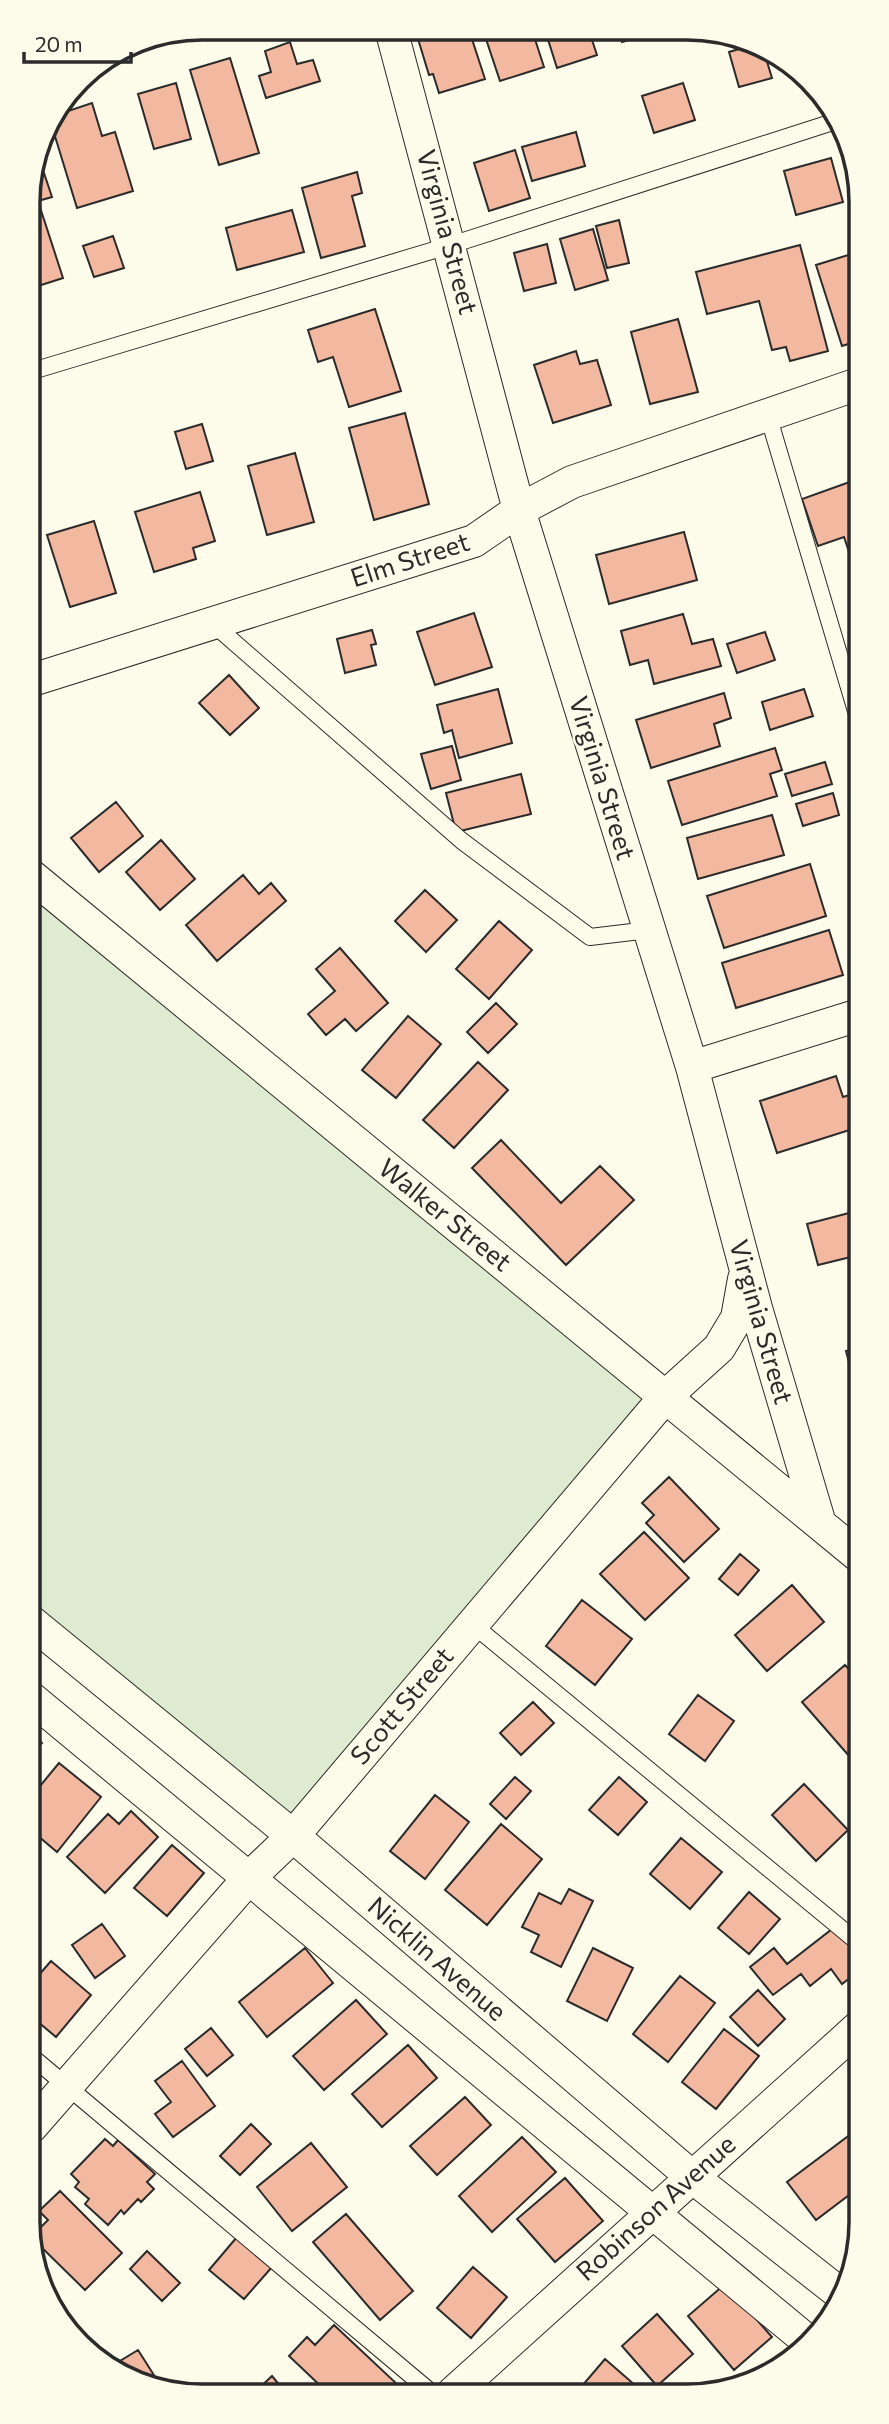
<svg xmlns="http://www.w3.org/2000/svg" width="889" height="2424" viewBox="0 0 889 2424" font-family="Commissioner,sans-serif">
<rect width="100%" height="100%" fill="#fdfbea"/>
<!-- green -->
<path fill="#deebd1" stroke="#74746e" stroke-width="2" d="M 29,889 L 666,1396 L 293,1836 L 30,1621 Z"/>
<!-- building -->
<path fill="#f2b8a0" stroke="#2b2b2b" stroke-width="2" d="M 415,29 L 469,30 L 485,79 L 439,93 L 433,74 L 429,75 Z
M 483,30 L 532,30 L 544,67 L 500,81 Z
M 545,30 L 589,31 L 597,55 L 557,68 Z
M 619,31 L 662,31 L 622,42 Z
M 290,42 L 297,64 L 313,60 L 320,81 L 266,98 L 259,76 L 271,72 L 265,51 Z
M 749,46 L 765,55 L 772,78 L 739,87 L 729,52 Z
M 230,58 L 259,153 L 219,165 L 190,70 Z
M 176,83 L 191,139 L 154,149 L 138,94 Z
M 683,83 L 695,120 L 654,133 L 642,96 Z
M 92,103 L 102,136 L 115,132 L 133,191 L 77,208 L 50,120 L 53,116 Z
M 576,132 L 585,166 L 532,181 L 522,147 Z
M 515,150 L 530,198 L 489,211 L 474,163 Z
M 38,155 L 52,197 L 38,201 L 63,278 L 29,289 L 28,190 Z
M 831,158 L 843,202 L 796,215 L 784,171 Z
M 357,172 L 362,193 L 352,196 L 365,246 L 321,258 L 302,188 Z
M 292,210 L 304,252 L 237,270 L 226,228 Z
M 619,220 L 629,263 L 607,268 L 596,226 Z
M 593,229 L 608,280 L 575,290 L 560,239 Z
M 113,236 L 124,268 L 94,277 L 83,246 Z
M 547,244 L 556,283 L 524,291 L 514,253 Z
M 800,245 L 828,351 L 790,361 L 786,347 L 772,350 L 759,301 L 707,314 L 696,272 Z
M 858,252 L 858,341 L 842,346 L 816,265 Z
M 375,309 L 401,391 L 349,407 L 333,357 L 318,362 L 308,330 Z
M 678,319 L 698,392 L 650,404 L 631,332 Z
M 576,351 L 580,364 L 597,360 L 611,405 L 553,423 L 534,365 Z
M 405,413 L 429,504 L 374,520 L 349,428 Z
M 202,424 L 213,461 L 186,469 L 175,432 Z
M 295,453 L 314,522 L 267,535 L 248,466 Z
M 858,479 L 858,555 L 851,558 L 844,537 L 818,546 L 802,499 Z
M 200,492 L 215,541 L 193,548 L 196,559 L 154,572 L 135,512 Z
M 94,521 L 116,593 L 70,607 L 47,535 Z
M 684,532 L 697,580 L 609,604 L 596,555 Z
M 474,613 L 492,667 L 435,685 L 417,632 Z
M 683,614 L 692,644 L 713,639 L 721,666 L 654,684 L 648,660 L 630,665 L 621,631 Z
M 372,630 L 376,644 L 371,645 L 376,665 L 345,673 L 337,639 Z
M 765,632 L 775,660 L 737,673 L 727,644 Z
M 229,675 L 259,708 L 230,735 L 199,703 Z
M 498,689 L 512,743 L 459,758 L 452,730 L 444,733 L 437,705 Z
M 804,689 L 813,716 L 770,730 L 762,702 Z
M 724,693 L 731,718 L 714,724 L 720,746 L 651,768 L 636,720 Z
M 452,746 L 461,780 L 431,789 L 421,754 Z
M 775,748 L 782,770 L 770,774 L 777,796 L 682,825 L 668,781 Z
M 825,762 L 832,784 L 792,796 L 785,774 Z
M 521,774 L 531,814 L 456,832 L 446,793 Z
M 833,793 L 839,815 L 803,826 L 796,804 Z
M 116,802 L 143,836 L 99,872 L 71,838 Z
M 772,815 L 784,855 L 698,879 L 687,838 Z
M 161,840 L 195,879 L 160,910 L 126,872 Z
M 810,864 L 826,916 L 724,948 L 707,896 Z
M 243,875 L 259,894 L 271,883 L 286,901 L 217,961 L 186,925 Z
M 425,890 L 457,920 L 426,952 L 395,921 Z
M 499,921 L 532,950 L 489,999 L 456,969 Z
M 829,930 L 843,975 L 736,1008 L 722,963 Z
M 340,948 L 388,1003 L 356,1031 L 345,1019 L 326,1035 L 308,1014 L 335,991 L 316,969 Z
M 496,1003 L 517,1024 L 488,1053 L 467,1032 Z
M 408,1016 L 441,1044 L 396,1098 L 362,1070 Z
M 478,1062 L 508,1090 L 454,1148 L 423,1120 Z
M 836,1076 L 843,1097 L 859,1092 L 859,1127 L 777,1153 L 760,1101 Z
M 501,1140 L 561,1203 L 600,1166 L 634,1200 L 566,1265 L 472,1168 Z
M 849,1213 L 859,1255 L 818,1265 L 807,1224 Z
M 859,1320 L 859,1385 L 855,1386 L 846,1351 L 858,1348 L 851,1322 Z
M 669,1477 L 719,1529 L 684,1562 L 646,1523 L 654,1515 L 642,1503 Z
M 644,1532 L 689,1578 L 645,1620 L 600,1574 Z
M 740,1554 L 759,1570 L 738,1595 L 719,1579 Z
M 792,1585 L 824,1622 L 767,1671 L 735,1635 Z
M 582,1600 L 632,1639 L 595,1685 L 546,1646 Z
M 845,1665 L 860,1681 L 860,1749 L 850,1757 L 802,1702 Z
M 698,1695 L 734,1721 L 705,1761 L 669,1734 Z
M 533,1702 L 554,1723 L 521,1755 L 500,1733 Z
M 31,1732 L 42,1743 L 31,1754 Z
M 59,1763 L 101,1797 L 57,1852 L 31,1830 L 31,1797 Z
M 515,1777 L 531,1791 L 506,1819 L 490,1804 Z
M 619,1777 L 647,1802 L 618,1835 L 589,1810 Z
M 804,1784 L 848,1830 L 816,1861 L 772,1815 Z
M 435,1795 L 469,1822 L 425,1879 L 390,1851 Z
M 131,1811 L 158,1837 L 105,1893 L 67,1857 L 108,1814 L 119,1824 Z
M 501,1824 L 542,1859 L 487,1925 L 445,1890 Z
M 681,1838 L 722,1872 L 690,1909 L 650,1874 Z
M 172,1845 L 204,1873 L 167,1916 L 134,1888 Z
M 569,1889 L 593,1901 L 561,1967 L 531,1952 L 539,1935 L 522,1927 L 539,1893 L 561,1904 Z
M 749,1892 L 780,1919 L 749,1954 L 718,1928 Z
M 102,1924 L 125,1956 L 95,1978 L 72,1945 Z
M 836,1926 L 860,1957 L 860,1970 L 842,1984 L 831,1969 L 810,1986 L 801,1974 L 773,1995 L 750,1967 L 774,1948 L 787,1964 Z
M 305,1948 L 333,1983 L 267,2037 L 239,2002 Z
M 593,1948 L 633,1968 L 607,2021 L 567,2001 Z
M 51,1961 L 91,1995 L 56,2037 L 31,2016 L 31,1984 Z
M 680,1976 L 715,2003 L 668,2062 L 633,2034 Z
M 758,1990 L 785,2019 L 758,2046 L 730,2017 Z
M 356,2000 L 387,2034 L 324,2090 L 293,2056 Z
M 211,2028 L 233,2055 L 207,2076 L 185,2049 Z
M 724,2029 L 759,2056 L 716,2109 L 682,2082 Z
M 408,2045 L 437,2078 L 382,2127 L 352,2094 Z
M 182,2061 L 215,2106 L 173,2137 L 155,2114 L 171,2102 L 155,2081 Z
M 465,2097 L 491,2125 L 437,2175 L 410,2146 Z
M 251,2124 L 271,2144 L 240,2175 L 220,2156 Z
M 859,2128 L 861,2186 L 816,2220 L 787,2182 Z
M 522,2137 L 556,2172 L 492,2232 L 459,2196 Z
M 105,2139 L 113,2146 L 118,2140 L 155,2174 L 147,2182 L 154,2189 L 141,2202 L 138,2199 L 124,2214 L 121,2210 L 108,2225 L 85,2204 L 89,2199 L 75,2187 L 79,2182 L 71,2174 Z
M 311,2143 L 347,2187 L 292,2231 L 257,2187 Z
M 565,2178 L 603,2221 L 555,2262 L 517,2219 Z
M 60,2191 L 122,2253 L 85,2290 L 31,2237 L 48,2220 L 39,2211 Z
M 346,2214 L 413,2291 L 380,2320 L 313,2242 Z
M 237,2237 L 272,2267 L 244,2299 L 209,2270 Z
M 147,2251 L 180,2283 L 162,2301 L 130,2269 Z
M 473,2267 L 507,2297 L 471,2338 L 437,2308 Z
M 725,2284 L 772,2337 L 734,2370 L 688,2316 Z
M 657,2314 L 693,2354 L 657,2386 L 622,2346 Z
M 334,2325 L 398,2385 L 392,2393 L 328,2393 L 289,2356 L 307,2337 L 315,2345 Z
M 138,2350 L 164,2391 L 115,2364 Z
M 605,2359 L 644,2393 L 576,2393 Z
M 272,2376 L 286,2393 L 254,2393 Z"/>
<g fill="none" stroke-linecap="round" stroke-linejoin="round">
<defs>
<path id="service" d="M 29,372 L 451,245 L 833,122
M 768,415 L 858,718
M 212,623 L 462,841 L 590,937 L 649,930
M 472,1624 L 860,1944
M 31,2056 L 432,2393"/>
<path id="minor" d="M 391,29 L 519,510 L 692,1067 L 756,1308 L 820,1524
M 29,681 L 474,541 L 519,510 L 572,482 L 858,384
M 29,874 L 860,1557
M 692,1067 L 859,1015
M 30,1621 L 293,1836 L 691,2176 L 843,2296
M 31,1698 L 810,2343
M 31,2127 L 248,1879 L 293,1836 L 666,1396 L 719,1348 L 737,1318 L 744,1279
M 453,2393 L 860,2026"/>
</defs>
<!-- service casing -->
<use href="#service" stroke="#2b2b2b" stroke-width="18"/>
<!-- minor casing -->
<use href="#minor" stroke="#2b2b2b" stroke-width="34"/>
<!-- service -->
<use href="#service" stroke="#fdfbea" stroke-width="16"/>
<!-- minor -->
<use href="#minor" stroke="#fdfbea" stroke-width="32"/>
</g>
<g text-anchor="middle" stroke-width="5" stroke-linejoin="round" paint-order="stroke">
<!-- street labels -->
<g font-size="26" fill="#2b2b2b" stroke="#fdfbea">
<text transform="translate(447 232) rotate(75)" y="9">Virginia Street</text>
<text transform="translate(410 560) rotate(-18)" y="9">Elm Street</text>
<text transform="translate(602 778) rotate(73)" y="9">Virginia Street</text>
<text transform="translate(445 1215) rotate(39)" y="9">Walker Street</text>
<text transform="translate(761 1322) rotate(74)" y="9">Virginia Street</text>
<text transform="translate(402 1706) rotate(-50)" y="9">Scott Street</text>
<text transform="translate(437 1959) rotate(41)" y="9">Nicklin Avenue</text>
<text transform="translate(656 2208) rotate(-42)" y="9">Robinson Avenue</text>
</g>
</g>
<!-- crop -->
<path d="M0 0H889V2424H0ZM202 40H687A162 162 0 0 1 849 202V2222A162 162 0 0 1 687 2384H202A162 162 0 0 1 40 2222V202A162 162 0 0 1 202 40Z" fill="#fdfbea" fill-rule="evenodd"/>
<path fill="none" stroke="#2b2b2b" stroke-width="3.5" d="M202 40H687A162 162 0 0 1 849 202V2222A162 162 0 0 1 687 2384H202A162 162 0 0 1 40 2222V202A162 162 0 0 1 202 40Z"/>
<!-- scale -->
<path d="M24 52v10h107v-10" fill="none" stroke="#2b2b2b" stroke-width="3.5"/>
<text x="35" y="52" font-size="21" fill="#2b2b2b" stroke="#fdfbea" stroke-width="5" paint-order="stroke">20 m</text>
</svg>
